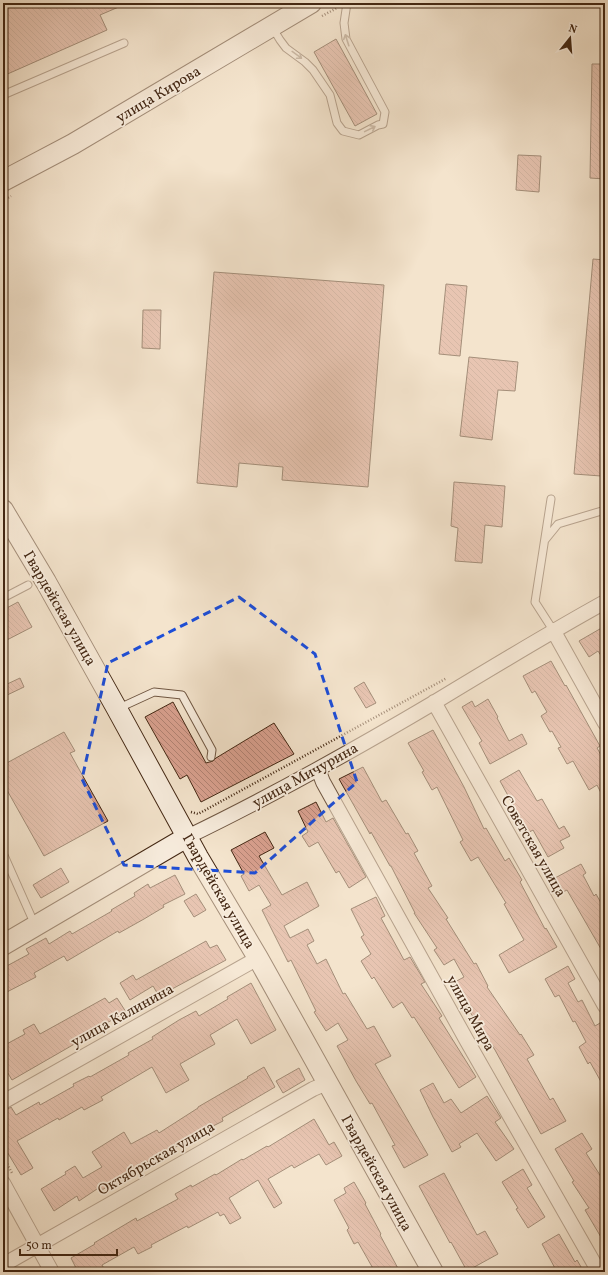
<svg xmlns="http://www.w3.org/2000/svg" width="608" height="1275" viewBox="0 0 608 1275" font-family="Vollkorn,serif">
<defs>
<pattern id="building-back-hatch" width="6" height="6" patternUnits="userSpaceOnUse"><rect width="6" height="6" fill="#daa190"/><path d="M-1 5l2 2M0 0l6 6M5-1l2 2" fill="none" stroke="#b28374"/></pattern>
</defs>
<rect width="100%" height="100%" fill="#f4e4cd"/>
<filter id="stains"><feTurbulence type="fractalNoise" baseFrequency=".005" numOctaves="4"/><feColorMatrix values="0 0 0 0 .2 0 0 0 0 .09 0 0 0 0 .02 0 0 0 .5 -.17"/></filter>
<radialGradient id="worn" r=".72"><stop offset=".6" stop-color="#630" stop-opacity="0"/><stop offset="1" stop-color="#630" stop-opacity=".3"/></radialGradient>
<!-- building -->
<path fill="url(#building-back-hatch)" stroke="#432713" d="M 3,3 L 128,3 L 100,15 L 107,30 L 3,76 Z
M 336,39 L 377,114 L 355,126 L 314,52 Z
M 592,64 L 605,64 L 605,179 L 590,178 Z
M 518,155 L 541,156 L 539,192 L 516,190 Z
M 593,259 L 605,260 L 605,430 L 601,476 L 574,474 Z
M 214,272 L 384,285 L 368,487 L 282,480 L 283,467 L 239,463 L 237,487 L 197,483 Z
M 446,284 L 467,286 L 460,356 L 439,354 Z
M 143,310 L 161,310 L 160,349 L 142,348 Z
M 469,357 L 518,362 L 515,391 L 498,390 L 492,440 L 460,436 Z
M 454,482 L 505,486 L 502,527 L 485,525 L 482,563 L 455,561 L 458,528 L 451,526 Z
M 18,602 L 32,627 L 3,642 L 3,610 Z
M 605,626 L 605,662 L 598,651 L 589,657 L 579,641 Z
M 551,661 L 565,686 L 566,685 L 600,746 L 597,748 L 605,762 L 605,801 L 597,785 L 589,790 L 573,761 L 567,764 L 558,748 L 561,747 L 552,731 L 550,732 L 541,716 L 547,712 L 535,691 L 532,693 L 523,676 Z
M 20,678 L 24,687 L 3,697 L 3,686 Z
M 364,682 L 376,703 L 366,708 L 354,688 Z
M 488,699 L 498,717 L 497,718 L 509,741 L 522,734 L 527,744 L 490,764 L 479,743 L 482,741 L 462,707 L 472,701 L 475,707 Z
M 173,702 L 206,763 L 213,761 L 216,758 L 274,723 L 294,754 L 201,802 L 187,775 L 180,779 L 145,717 Z
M 433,730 L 464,787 L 484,829 L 486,828 L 505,861 L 509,858 L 522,880 L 520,882 L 545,929 L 546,928 L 557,947 L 509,973 L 499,955 L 524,940 L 504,904 L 506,903 L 478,857 L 471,861 L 460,842 L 463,840 L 437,787 L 432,790 L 422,772 L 424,771 L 408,743 Z
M 64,732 L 75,751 L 70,753 L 108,821 L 44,856 L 3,783 L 3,765 Z
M 363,767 L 382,802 L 386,800 L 406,834 L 408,833 L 418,851 L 414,853 L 432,886 L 428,888 L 448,918 L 446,919 L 474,964 L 476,963 L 488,986 L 487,987 L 520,1035 L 521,1034 L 534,1055 L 527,1059 L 550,1100 L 553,1098 L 566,1121 L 541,1134 L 495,1050 L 466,1006 L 453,983 L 464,977 L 454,959 L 444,965 L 434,950 L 437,948 L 414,913 L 415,913 L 391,866 L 390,866 L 371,832 L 370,834 L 339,779 Z
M 519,770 L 537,801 L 542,799 L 559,829 L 564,826 L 570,836 L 560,841 L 564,848 L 548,857 L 533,830 L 526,834 L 515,814 L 517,812 L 500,781 Z
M 316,802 L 326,822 L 333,818 L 366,877 L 349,888 L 339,871 L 336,873 L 318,842 L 309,847 L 302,836 L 308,832 L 298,811 Z
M 265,832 L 274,848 L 259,856 L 282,895 L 307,882 L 319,906 L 284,926 L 290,938 L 308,929 L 314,941 L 307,945 L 317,964 L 326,959 L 343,994 L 345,993 L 367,1029 L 374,1026 L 391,1056 L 375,1064 L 428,1155 L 404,1168 L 392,1146 L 395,1145 L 372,1103 L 370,1104 L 356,1081 L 337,1046 L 348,1040 L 338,1023 L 326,1031 L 314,1012 L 316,1011 L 291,960 L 288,962 L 262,910 L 271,905 L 259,885 L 249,891 L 241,876 L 244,874 L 231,850 Z
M 581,864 L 586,873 L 583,875 L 594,896 L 596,894 L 605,910 L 605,956 L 567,890 L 563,892 L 555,878 Z
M 61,868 L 69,882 L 41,898 L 33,885 Z
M 175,875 L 185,894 L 163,905 L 164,907 L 144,919 L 119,933 L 118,931 L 67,961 L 64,956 L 34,973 L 36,977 L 3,994 L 3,968 L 29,954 L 26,949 L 46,938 L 49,944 L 70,931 L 72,934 L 112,911 L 111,910 L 135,896 L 134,893 L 148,884 L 150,888 Z
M 196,894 L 206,910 L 194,917 L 184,901 Z
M 376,897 L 385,916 L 381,918 L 404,960 L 410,957 L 425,982 L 421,984 L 442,1016 L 439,1018 L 476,1077 L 459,1088 L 414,1017 L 412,1018 L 402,1002 L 393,1008 L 374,977 L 372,979 L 361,961 L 371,954 L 361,937 L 364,935 L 351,909 Z
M 206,941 L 210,948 L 217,945 L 226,960 L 159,996 L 153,986 L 130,1000 L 120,983 L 133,975 L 136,980 Z
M 568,966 L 575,979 L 568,983 L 578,1002 L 582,1000 L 595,1026 L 605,1020 L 605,1089 L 590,1062 L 588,1064 L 579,1047 L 586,1042 L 575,1021 L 573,1022 L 559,995 L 555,997 L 545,979 Z
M 251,983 L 276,1030 L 251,1044 L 237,1019 L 210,1035 L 215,1044 L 180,1064 L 189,1080 L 166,1093 L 152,1067 L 101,1097 L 103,1100 L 84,1110 L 82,1107 L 59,1120 L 58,1118 L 17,1141 L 33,1168 L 21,1175 L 3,1145 L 3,1112 L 11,1107 L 16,1115 L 39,1102 L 40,1105 L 74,1086 L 73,1084 L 89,1076 L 90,1077 L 129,1055 L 128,1053 L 153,1039 L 152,1037 L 179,1020 L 196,1011 L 199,1016 L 228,999 L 227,997 Z
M 105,998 L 109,1003 L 117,998 L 126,1012 L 77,1040 L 78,1042 L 12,1080 L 3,1065 L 3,1046 L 25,1034 L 23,1030 L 34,1024 L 40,1034 Z
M 264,1067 L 275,1087 L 222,1118 L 223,1121 L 201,1132 L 169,1151 L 171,1154 L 151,1164 L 149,1161 L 118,1178 L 119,1179 L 102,1190 L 100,1187 L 79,1201 L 77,1196 L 54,1211 L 41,1189 L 66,1174 L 65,1172 L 75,1166 L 83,1178 L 102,1167 L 92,1152 L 124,1132 L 131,1144 L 157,1130 L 159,1133 L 198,1108 L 198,1107 L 248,1078 L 247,1077 Z
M 299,1068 L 305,1080 L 283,1093 L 276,1081 Z
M 433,1083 L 444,1103 L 451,1099 L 461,1113 L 487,1096 L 501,1118 L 495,1122 L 514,1149 L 496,1161 L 477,1133 L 459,1144 L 461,1147 L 452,1152 L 433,1117 L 420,1090 Z
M 314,1119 L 329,1145 L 334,1142 L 342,1156 L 326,1165 L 319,1154 L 294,1168 L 292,1165 L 268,1179 L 282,1203 L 274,1208 L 258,1180 L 229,1198 L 241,1218 L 230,1224 L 224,1214 L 220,1216 L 218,1212 L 188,1228 L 187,1226 L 151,1245 L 152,1247 L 138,1254 L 134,1247 L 102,1265 L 106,1272 L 78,1272 L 71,1258 L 95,1244 L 94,1243 L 136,1218 L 137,1221 L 178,1199 L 175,1194 L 191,1185 L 192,1187 L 215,1174 L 216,1175 L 242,1159 L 243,1160 L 267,1146 L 268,1147 Z
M 582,1133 L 592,1149 L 586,1153 L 605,1183 L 605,1244 L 585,1210 L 589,1208 L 572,1182 L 574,1181 L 555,1149 Z
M 523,1169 L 532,1185 L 527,1188 L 545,1217 L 528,1228 L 516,1209 L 518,1208 L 502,1182 Z
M 444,1173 L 477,1235 L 485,1231 L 498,1254 L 467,1271 L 451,1242 L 450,1243 L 419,1186 Z
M 354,1182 L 366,1203 L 365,1204 L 381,1234 L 380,1235 L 400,1272 L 375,1272 L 358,1242 L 354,1244 L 347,1230 L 349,1228 L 334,1200 L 346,1193 L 344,1188 Z
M 559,1234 L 575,1262 L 577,1260 L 584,1272 L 557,1272 L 542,1244 Z"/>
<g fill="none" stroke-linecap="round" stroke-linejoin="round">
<defs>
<path id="lane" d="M 272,27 L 280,40 L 286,48 L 305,62 L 313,70 L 330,95 L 337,123 L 343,131 L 359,135 L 378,125 L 383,124 L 385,112 L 346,39 L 344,23 L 347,3
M 3,95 L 124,43
M 551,499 L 535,602 L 553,630
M 545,540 L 558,524 L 605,510
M 3,598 L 28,585
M 117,709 L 154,692 L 182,695 L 212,750 L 211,757
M 3,853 L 35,925"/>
<path id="street" d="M 553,630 L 605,723
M 434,702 L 605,1006
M 318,769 L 323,782 L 467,1041 L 599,1272
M 187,837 C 272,796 354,750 435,702 C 491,668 547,634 605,602
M 3,1102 L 258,958
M 3,1183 L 52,1272
M 3,1265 L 313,1089 L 327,1083"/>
<path id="secondary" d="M 3,181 L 73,144 L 311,3
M 3,510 L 46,582 L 117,709 L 198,857 L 258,958 L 433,1272
M 3,945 L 187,837"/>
</defs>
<!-- lane casing -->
<use href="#lane" stroke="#6f5642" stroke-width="9"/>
<!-- street casing -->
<use href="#street" stroke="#6f5642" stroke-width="16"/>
<!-- secondary casing -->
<use href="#secondary" stroke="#432713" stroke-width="22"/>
<!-- path -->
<path stroke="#432713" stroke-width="2.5" stroke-dasharray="1 2" stroke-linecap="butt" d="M 322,16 L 337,8
M 3,201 L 11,196
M 3,489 L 7,496
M 191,812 L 198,814 L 447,678
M 3,1156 L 12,1173"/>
<!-- lane -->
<use href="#lane" stroke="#f8edde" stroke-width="7"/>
<!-- street -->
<use href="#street" stroke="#f8edde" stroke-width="14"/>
<!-- secondary -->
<use href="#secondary" stroke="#f8edde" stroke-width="20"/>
</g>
<!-- one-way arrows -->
<defs><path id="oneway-shaft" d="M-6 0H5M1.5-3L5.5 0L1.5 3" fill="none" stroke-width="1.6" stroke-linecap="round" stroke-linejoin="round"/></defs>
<g stroke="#9e8a78">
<use href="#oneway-shaft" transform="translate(347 40) rotate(-108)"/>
<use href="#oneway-shaft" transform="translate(297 55) rotate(36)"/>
<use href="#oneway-shaft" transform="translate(370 129) rotate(-26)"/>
</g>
<!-- marked area -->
<path d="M0 0H608V1275H0ZM 239,597 L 315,654 L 357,782 L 255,873 L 124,865 L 82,779 L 108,663 Z" fill="#f4e4cd" fill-opacity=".55" fill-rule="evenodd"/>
<path fill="none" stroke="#1d4ed8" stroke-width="3" stroke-dasharray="8 5" stroke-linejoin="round" d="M 239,597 L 315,654 L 357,782 L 255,873 L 124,865 L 82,779 L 108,663 Z"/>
<g text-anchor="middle" stroke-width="3.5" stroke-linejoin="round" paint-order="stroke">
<!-- street labels -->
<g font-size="15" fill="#432713" stroke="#f8edde">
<text transform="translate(158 94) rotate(-31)" y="5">улица Кирова</text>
<text transform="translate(60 608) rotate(60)" y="5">Гвардейская улица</text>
<text transform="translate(305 775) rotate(-29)" y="5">улица Мичурина</text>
<text transform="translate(534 846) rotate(60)" y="5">Советская улица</text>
<text transform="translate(219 891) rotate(60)" y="5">Гвардейская улица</text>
<text transform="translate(471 1013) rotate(61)" y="5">улица Мира</text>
<text transform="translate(122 1015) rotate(-29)" y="5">улица Калинина</text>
<text transform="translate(156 1158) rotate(-30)" y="5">Октябрьская улица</text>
<text transform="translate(377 1173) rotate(61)" y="5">Гвардейская улица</text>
</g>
</g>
<!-- margin -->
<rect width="608" height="1275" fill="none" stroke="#f4e4cd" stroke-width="16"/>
<rect x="4" y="4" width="600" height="1267" fill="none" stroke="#432713" stroke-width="2"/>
<rect x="8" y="8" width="592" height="1259" fill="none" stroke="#432713"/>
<!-- north arrow -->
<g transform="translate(570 38) rotate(17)" stroke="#f8edde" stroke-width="3" paint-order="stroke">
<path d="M0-3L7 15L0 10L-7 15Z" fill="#432713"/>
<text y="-6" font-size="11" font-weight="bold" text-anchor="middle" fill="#432713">N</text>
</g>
<!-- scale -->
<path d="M20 1249v6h97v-6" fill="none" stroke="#432713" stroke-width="2"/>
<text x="26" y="1249" font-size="12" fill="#432713" stroke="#f8edde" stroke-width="3" paint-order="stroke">50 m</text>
<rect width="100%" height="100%" filter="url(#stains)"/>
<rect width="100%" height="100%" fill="url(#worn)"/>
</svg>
